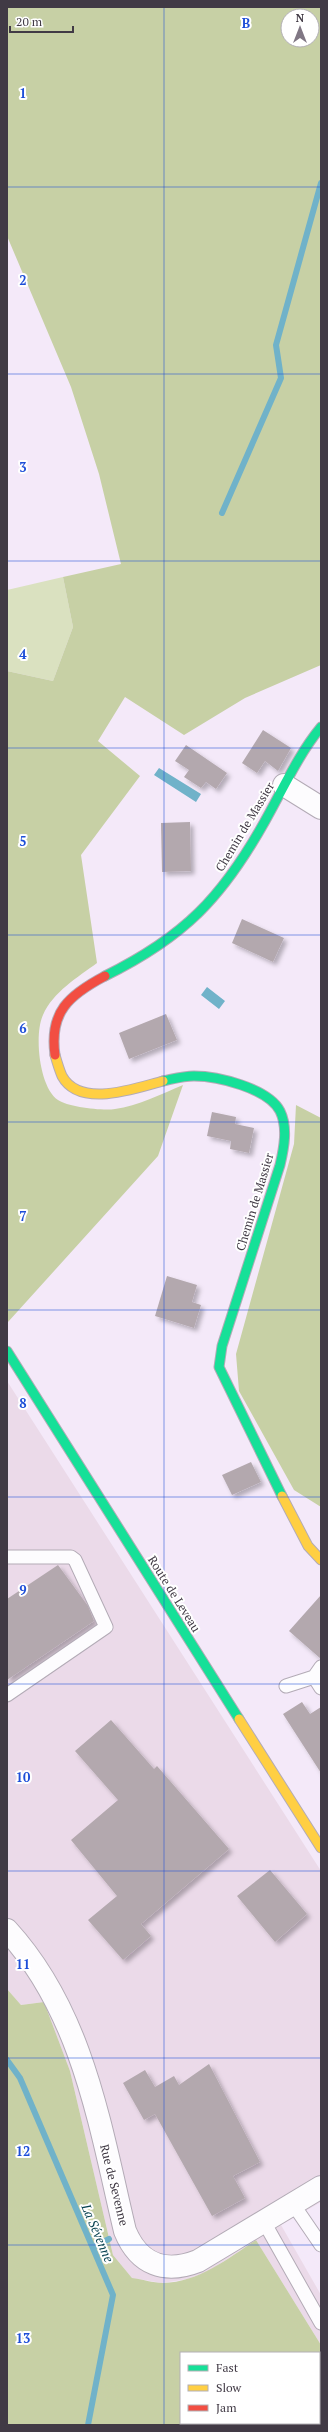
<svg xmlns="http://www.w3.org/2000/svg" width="328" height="2432" viewBox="0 0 328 2432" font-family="'PT Serif',serif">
<defs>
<filter id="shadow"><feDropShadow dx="3.5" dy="3.5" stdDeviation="2" flood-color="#0004"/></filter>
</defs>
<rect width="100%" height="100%" fill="#f4e9f9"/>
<!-- industrial -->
<path fill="#ebdae9" d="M 7,1381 L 321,1871 L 321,2202 L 281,2225 L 321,2295 L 321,2345 L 256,2240 L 209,2271 L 188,2279 L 162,2283 L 132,2278 L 113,2255 L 70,2071 L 44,2002 L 21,2005 L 7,1989 Z"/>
<!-- green -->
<path fill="#dae1c0" d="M 63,577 L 73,627 L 53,681 L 7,671 L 7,590 Z"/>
<!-- forest -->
<path fill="#c7d0a5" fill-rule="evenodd" d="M 7,7 L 321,7 L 321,665 L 245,698 L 184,735 L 125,697 L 98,741 L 140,776 L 81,855 L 97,963 C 78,977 53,992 43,1015 C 34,1034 39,1087 58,1100 C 68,1107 103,1111 115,1109 C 138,1106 161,1094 183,1085 L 158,1156 L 8,1322 L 7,671 L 53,681 L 73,627 L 63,577 L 121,564 L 99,474 L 71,387 L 7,236 ZM 288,16 L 312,16 L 312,40 L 288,40 Z
M 296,1105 L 321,1118 L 321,1507 L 294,1490 L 239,1391 L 236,1354 L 294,1144 Z
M 7,1989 L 21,2005 L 44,2002 L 70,2071 L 113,2255 L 132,2278 C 142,2279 153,2283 163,2283 C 199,2282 227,2259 256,2240 L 321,2345 L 321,2425 L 7,2425 ZM 181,2353 L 319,2353 L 319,2423 L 181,2423 Z"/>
<!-- water -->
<path fill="#70b2c9" d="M 159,768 L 201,794 L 196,802 L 154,775 Z
M 207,987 L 225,1001 L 219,1009 L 201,995 Z"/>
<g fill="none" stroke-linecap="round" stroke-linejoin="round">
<!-- stream -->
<path stroke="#70b2c9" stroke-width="6" d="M 222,513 L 281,378 L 276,345 L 321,183
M 7,2060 L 20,2078 L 113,2295 L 88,2425
M 93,2247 L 109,2239"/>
</g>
<!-- building -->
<path fill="#b3a8ae" filter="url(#shadow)" d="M 263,730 L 291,748 L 278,771 L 265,761 L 257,773 L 242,763 Z
M 186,745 L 227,773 L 216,789 L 206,782 L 201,788 L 184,777 L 189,770 L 175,761 Z
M 190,822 L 191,871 L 162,872 L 161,823 Z
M 242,919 L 284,938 L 273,962 L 232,943 Z
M 166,1014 L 177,1040 L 129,1059 L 119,1033 Z
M 212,1112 L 236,1117 L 235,1124 L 254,1128 L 249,1153 L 230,1149 L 231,1141 L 207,1136 Z
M 167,1276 L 197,1285 L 192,1302 L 201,1305 L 194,1328 L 155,1316 Z
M 251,1462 L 261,1482 L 232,1495 L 222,1475 Z
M 58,1565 L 88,1606 L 94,1621 L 7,1680 L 7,1599 Z
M 321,1595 L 321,1659 L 289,1631 Z
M 302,1702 L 310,1714 L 321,1707 L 321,1773 L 283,1714 Z
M 111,1720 L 154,1769 L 157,1766 L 229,1849 L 141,1924 L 151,1936 L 123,1960 L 88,1920 L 117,1896 L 71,1840 L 118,1800 L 75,1751 Z
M 270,1870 L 307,1914 L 275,1942 L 237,1896 Z
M 209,2064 L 260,2162 L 233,2176 L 245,2198 L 212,2216 L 155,2114 L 144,2120 L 123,2083 L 145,2070 L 155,2087 L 174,2076 L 179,2085 Z"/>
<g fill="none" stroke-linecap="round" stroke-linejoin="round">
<defs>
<path id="lane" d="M 7,1557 L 71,1557 L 75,1560 L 106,1627 L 7,1695
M 314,1677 L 321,1688
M 286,1686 L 314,1677 L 321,1667
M 293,2204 L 321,2245
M 264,2222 L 321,2323"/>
<path id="street" d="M 284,785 L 321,808
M 7,1930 C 83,2013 100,2126 125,2231 C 139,2265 165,2274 198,2261 L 321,2187"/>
<path id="fast" d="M 105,976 C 184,937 222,898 265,821 C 283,789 298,755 321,727
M 163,1081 C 173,1079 183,1076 194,1076 C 217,1076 268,1088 280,1111 C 288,1127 284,1148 280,1165 L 222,1346 L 219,1367 L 282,1496
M 7,1351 L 239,1719"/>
<path id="slow" d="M 55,1055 C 57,1062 59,1069 62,1076 C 80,1109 136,1088 163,1081
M 282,1496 L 308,1546 L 321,1560
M 239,1719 L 321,1848"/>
<path id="jam" d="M 55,1055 C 49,1012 69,995 105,976"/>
</defs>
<!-- lane casing -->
<use href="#lane" stroke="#b3abb6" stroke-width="15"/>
<!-- street casing -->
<use href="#street" stroke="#b3abb6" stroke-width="24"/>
<!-- fast casing -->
<use href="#fast" stroke="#b3abb6" stroke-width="11"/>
<!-- slow casing -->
<use href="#slow" stroke="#b3abb6" stroke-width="11"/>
<!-- jam casing -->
<use href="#jam" stroke="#b3abb6" stroke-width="11"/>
<!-- lane -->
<use href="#lane" stroke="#fdfcfe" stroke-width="13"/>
<!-- street -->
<use href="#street" stroke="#fdfcfe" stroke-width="22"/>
<!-- fast -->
<use href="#fast" stroke="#16e098" stroke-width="9"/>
<!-- slow -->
<use href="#slow" stroke="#ffcf43" stroke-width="9"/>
<!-- jam -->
<use href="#jam" stroke="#f24e42" stroke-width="9"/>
</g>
<!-- grid -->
<path fill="none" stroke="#1d4ed8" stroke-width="1" stroke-opacity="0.55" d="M 164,7 L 164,2425M 7,187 L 321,187M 7,374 L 321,374M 7,561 L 321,561M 7,748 L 321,748M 7,935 L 321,935M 7,1122 L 321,1122M 7,1310 L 321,1310M 7,1497 L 321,1497M 7,1684 L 321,1684M 7,1871 L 321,1871M 7,2058 L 321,2058M 7,2245 L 321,2245"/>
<g text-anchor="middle" stroke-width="4" stroke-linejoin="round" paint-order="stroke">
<!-- street labels -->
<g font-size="12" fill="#413a45" stroke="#fff">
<text transform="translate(245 827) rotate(-59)" y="4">Chemin de Massier</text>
<text transform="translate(255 1202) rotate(-73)" y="4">Chemin de Massier</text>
<text transform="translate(174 1594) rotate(58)" y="4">Route de Leveau</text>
<text transform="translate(114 2185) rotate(76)" y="4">Rue de Sevenne</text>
</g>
<!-- water labels -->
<g font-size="13" font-style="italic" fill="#084351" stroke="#fff">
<text transform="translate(98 2233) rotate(67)" y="5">La Sévenne</text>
</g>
</g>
<g font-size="13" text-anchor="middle" font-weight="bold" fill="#1d4ed8" stroke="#fff" stroke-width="4" stroke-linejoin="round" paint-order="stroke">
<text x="246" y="28">B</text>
<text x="23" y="98">1</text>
<text x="23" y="285">2</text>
<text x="23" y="472">3</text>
<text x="23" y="659">4</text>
<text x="23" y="846">5</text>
<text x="23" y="1033">6</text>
<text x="23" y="1221">7</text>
<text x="23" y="1408">8</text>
<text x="23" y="1595">9</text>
<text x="23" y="1782">10</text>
<text x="23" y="1969">11</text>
<text x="23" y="2156">12</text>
<text x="23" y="2343">13</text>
</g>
<!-- border -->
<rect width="328" height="2432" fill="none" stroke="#413a45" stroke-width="16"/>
<!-- legend -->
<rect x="180" y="2352" width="140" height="72" fill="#ffffff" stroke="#b3b0b5"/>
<rect x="188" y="2365" width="20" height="6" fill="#16e098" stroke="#b3b0b5"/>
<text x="216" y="2372" font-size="12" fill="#413a45">Fast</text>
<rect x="188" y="2385" width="20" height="6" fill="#ffcf43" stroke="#b3b0b5"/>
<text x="216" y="2392" font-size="12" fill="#413a45">Slow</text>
<rect x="188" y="2405" width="20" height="6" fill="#f24e42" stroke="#b3b0b5"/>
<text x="216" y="2412" font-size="12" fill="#413a45">Jam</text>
<!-- north arrow -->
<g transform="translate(300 28)"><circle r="19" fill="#ffffff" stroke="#b3b0b5"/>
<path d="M0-3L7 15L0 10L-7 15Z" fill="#807784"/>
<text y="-6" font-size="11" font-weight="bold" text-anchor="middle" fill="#413a45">N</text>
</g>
<!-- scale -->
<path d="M10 26v6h63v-6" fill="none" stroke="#413a45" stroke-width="2"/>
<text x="16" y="26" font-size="12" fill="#413a45" stroke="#ffffff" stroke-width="3" paint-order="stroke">20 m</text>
</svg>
